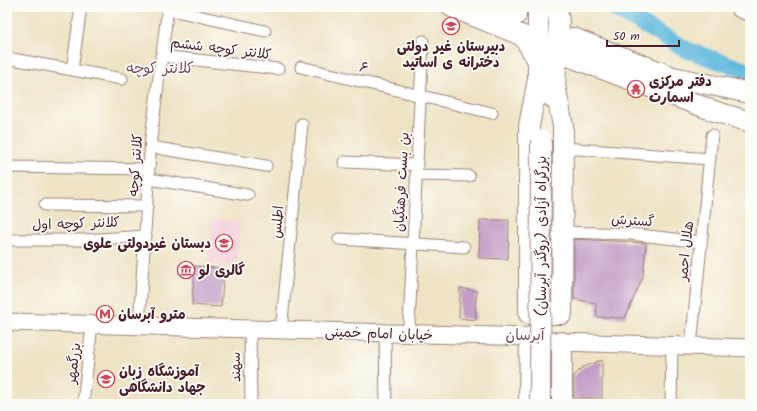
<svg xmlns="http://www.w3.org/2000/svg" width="757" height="411" viewBox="0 0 757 411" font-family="Kalam,'Playpen Sans Arabic',sans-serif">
<rect width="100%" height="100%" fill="#fdfcf7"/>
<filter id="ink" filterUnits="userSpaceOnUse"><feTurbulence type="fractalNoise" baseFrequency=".025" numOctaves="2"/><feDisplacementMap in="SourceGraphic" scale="8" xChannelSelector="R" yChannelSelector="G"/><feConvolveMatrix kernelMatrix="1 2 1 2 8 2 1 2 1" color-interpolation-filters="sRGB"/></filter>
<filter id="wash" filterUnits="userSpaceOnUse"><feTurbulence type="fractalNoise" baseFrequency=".012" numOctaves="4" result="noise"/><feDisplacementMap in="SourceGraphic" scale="16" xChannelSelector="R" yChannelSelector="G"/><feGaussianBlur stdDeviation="0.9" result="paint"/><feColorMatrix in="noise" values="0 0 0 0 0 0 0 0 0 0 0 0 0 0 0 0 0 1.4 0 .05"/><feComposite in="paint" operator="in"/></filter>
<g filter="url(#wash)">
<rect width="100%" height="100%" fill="#eee4c5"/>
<!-- built -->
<path fill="#f4cfdc" d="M 212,219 L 240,222 L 236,266 L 208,263 Z"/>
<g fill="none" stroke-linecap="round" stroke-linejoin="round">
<!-- river -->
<path stroke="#60b9de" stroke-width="17" d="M 612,7 L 687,50 L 750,72"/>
</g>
<g id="blocks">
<!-- building -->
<path fill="#c29cc7" d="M 480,220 L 509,220 L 508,259 L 479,258 Z
M 574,239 L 646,243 L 643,277 L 625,318 L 597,317 L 596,303 L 574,299 Z
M 195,266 L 224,269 L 221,307 L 192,305 Z
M 460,288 L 477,291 L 475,307 L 476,320 L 459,318 Z
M 602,360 L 602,398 L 574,398 L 574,376 L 583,367 Z"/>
</g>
</g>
<g filter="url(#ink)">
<use href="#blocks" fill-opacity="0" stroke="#9c8278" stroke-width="1"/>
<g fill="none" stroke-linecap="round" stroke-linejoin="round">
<defs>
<path id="street" d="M 167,9 L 265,31
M 161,56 L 278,69
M 7,58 L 122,79
M 301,67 L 492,113
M 72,70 L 81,7
M 151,147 L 266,166
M 563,148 L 710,159
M 344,162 L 417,165
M 7,167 L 149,169
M 416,175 L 469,176
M 149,179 L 248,195
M 45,205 L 147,206
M 562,232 L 631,234 L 701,242
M 339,239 L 464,247
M 7,240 L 84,240 L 146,236
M 139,326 L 151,138 L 168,7
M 250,329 L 251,404
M 281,330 L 302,124
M 385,333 L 386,404
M 406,334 L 409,325 L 423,41
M 691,346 L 712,135
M 83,404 L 92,325
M 671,404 L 672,346"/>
<path id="primary" d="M 7,322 L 530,337 L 562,342 L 750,348"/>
<path id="highway" d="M 452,7 L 523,36 L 537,59
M 497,7 L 516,15
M 538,7 L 538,97
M 740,7 L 750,11
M 573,38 L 673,77 L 750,93
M 557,52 L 714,111 L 750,122
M 554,99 L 559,23 L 557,7
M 529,265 L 529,314 L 562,314 L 563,126 L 555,85
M 535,276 L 529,265 L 529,126 L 537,84
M 529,404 L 530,337
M 562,404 L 562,342"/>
</defs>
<!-- street casing -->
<use href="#street" stroke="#9c8278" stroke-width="13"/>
<!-- primary casing -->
<use href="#primary" stroke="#9c8278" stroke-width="19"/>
<!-- highway casing -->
<use href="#highway" stroke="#9c8278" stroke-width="22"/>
<!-- street -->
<use href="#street" stroke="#fff" stroke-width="11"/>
<!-- primary -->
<use href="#primary" stroke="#fff" stroke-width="17"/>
<!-- highway -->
<use href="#highway" stroke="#fff" stroke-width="20"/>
<defs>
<path id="highway-bridge" d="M 540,404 L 541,140"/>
</defs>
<!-- highway-bridge casing -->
<use href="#highway-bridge" stroke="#9c8278" stroke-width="22" stroke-linecap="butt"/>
<!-- highway-bridge -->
<use href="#highway-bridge" stroke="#fff" stroke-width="20"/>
</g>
</g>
<!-- icons -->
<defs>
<symbol id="school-ring" viewBox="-11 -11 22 22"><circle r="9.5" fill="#fdfcf7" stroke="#d1495b" stroke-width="1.5"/><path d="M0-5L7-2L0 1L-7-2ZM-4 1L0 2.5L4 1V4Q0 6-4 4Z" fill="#d1495b"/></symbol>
<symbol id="temple-ring" viewBox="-11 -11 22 22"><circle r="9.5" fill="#fdfcf7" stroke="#d1495b" stroke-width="1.5"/><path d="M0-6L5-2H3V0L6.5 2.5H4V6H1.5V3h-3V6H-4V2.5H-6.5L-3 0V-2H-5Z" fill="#d1495b"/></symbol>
<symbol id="museum-ring" viewBox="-11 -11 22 22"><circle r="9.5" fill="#fdfcf7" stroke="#d1495b" stroke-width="1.5"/><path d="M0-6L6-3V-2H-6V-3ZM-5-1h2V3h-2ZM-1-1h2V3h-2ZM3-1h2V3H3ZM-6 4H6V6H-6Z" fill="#d1495b"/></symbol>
<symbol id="metro-ring" viewBox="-11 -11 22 22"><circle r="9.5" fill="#fdfcf7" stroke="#d1495b" stroke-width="1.5"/><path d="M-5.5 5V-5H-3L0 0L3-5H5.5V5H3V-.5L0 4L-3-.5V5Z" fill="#d1495b"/></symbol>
</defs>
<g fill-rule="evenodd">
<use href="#school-ring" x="441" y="16" width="20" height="20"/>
<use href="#temple-ring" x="626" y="79" width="20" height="20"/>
<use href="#school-ring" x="214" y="233" width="20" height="20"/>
<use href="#museum-ring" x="176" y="260" width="20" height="20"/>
<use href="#metro-ring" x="95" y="304" width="20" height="20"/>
<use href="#school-ring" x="96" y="369" width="20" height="20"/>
</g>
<g text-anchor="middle" stroke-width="3.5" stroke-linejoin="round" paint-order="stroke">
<!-- poi labels -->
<g font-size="14" font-weight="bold" fill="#4a1f2b" stroke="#fdfcf7" text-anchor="start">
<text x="451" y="51" text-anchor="middle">دبیرستان غیر دولتی<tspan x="451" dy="16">دخترانه ی اساتید</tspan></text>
<text x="649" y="86">دفتر مرکزی<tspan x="649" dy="16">اسمارت</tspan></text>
<text x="211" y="248" text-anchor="end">دبستان غیردولتی علوی</text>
<text x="199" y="275">گالری لو</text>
<text x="118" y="319">مترو آبرسان</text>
<text x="119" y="376">آموزشگاه زبان<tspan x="119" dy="16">جهاد دانشگاهی</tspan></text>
</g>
<!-- street labels -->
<g font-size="14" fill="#4a1f2b" stroke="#fdfcf7">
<text transform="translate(221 48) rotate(7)" y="5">کلانتر کوچه ششم</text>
<text transform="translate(364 67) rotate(14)" y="5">۶</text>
<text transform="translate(135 165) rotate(-86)" y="5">کلانتر کوچه</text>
<text transform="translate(401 182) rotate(-87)" y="5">بن بست فرهنگیان</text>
<text transform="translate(633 220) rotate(4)" y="5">گسترش</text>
<text transform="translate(277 222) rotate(-85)" y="5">اطلس</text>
<text transform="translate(76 223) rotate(-2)" y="5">کلانتر کوچه اول</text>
<text transform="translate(541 236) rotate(-90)" y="5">بزرگراه آزادی (روگذر آبرسان)</text>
<text transform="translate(685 251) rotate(-84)" y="5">هلال احمر</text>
<text transform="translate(379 333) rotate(2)" y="5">خیابان امام خمینی</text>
<text transform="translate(73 363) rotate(-83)" y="5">بزرگمهر</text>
<text transform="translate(235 367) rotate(-91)" y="5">سهند</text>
</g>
<!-- neighbourhood labels -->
<g font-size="15" fill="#744b62" stroke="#fdfcf7">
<text x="160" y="73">کلانتر کوچه</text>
<text x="525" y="340">آبرسان</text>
</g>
</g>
<!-- margin -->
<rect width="757" height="411" fill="none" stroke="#fdfcf7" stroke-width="24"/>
<!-- scale -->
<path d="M607 40v6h72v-6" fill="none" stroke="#4a1f2b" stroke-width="2"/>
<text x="613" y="40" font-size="12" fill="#4a1f2b" stroke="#fdfcf7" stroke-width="3" paint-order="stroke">50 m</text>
</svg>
